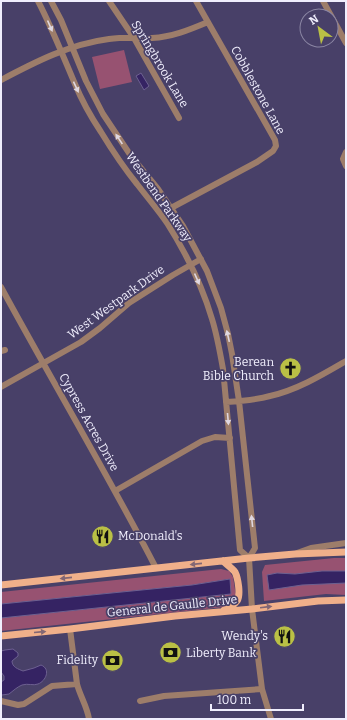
<svg xmlns="http://www.w3.org/2000/svg" width="347" height="720" viewBox="0 0 347 720" font-family="Bitter,serif">
<rect width="100%" height="100%" fill="#484068"/>
<!-- green -->
<path fill="#975271" d="M 124,50 L 132,82 L 100,89 L 92,57 Z
M 334,558 L 346,558 L 346,595 L 326,594 L 264,601 L 262,572 L 265,565 Z
M 221,569 L 229,571 L 233,577 L 236,596 L 232,602 L 224,607 L 1,631 L 1,618 L 231,594 L 229,579 L 192,585 L 1,604 L 1,592 Z"/>
<!-- water -->
<path fill="#352363" stroke="#6d6091" d="M 141,73 L 149,86 L 144,90 L 136,76 Z
M 322,571 L 346,571 L 346,583 L 302,585 L 269,590 L 267,575 L 277,573 L 295,574 Z
M 230,579 L 231,594 L 1,618 L 1,604 L 192,585 Z
M 13,649 L 18,653 L 18,656 L 12,661 C 12,667 18,669 23,671 L 34,668 L 41,665 C 51,669 46,681 38,684 C 33,686 28,683 22,685 C 17,687 13,691 9,694 L 2,695 L 1,694 L 1,682 L 4,680 L 4,676 L 1,672 L 1,651 L 5,650 Z"/>
<g fill="none" stroke-linecap="round" stroke-linejoin="round">
<!-- minor -->
<path stroke="#9d7d6a" stroke-width="6" d="M 38,1 C 52,28 63,56 75,84 C 82,101 91,117 101,132 C 112,150 124,168 137,184 C 147,197 158,210 167,223 C 186,253 202,285 212,319 C 217,335 220,352 223,369 L 240,550 L 249,558
M 51,1 L 61,20 L 86,81 L 103,114 L 131,156 L 158,189 L 183,226 L 207,271 L 221,308 L 228,334 L 232,354 L 239,401 L 255,548 L 249,558 L 252,609 L 262,689 L 271,719
M 109,1 L 134,38 L 179,118
M 323,1 L 346,43
M 1,80 C 35,62 70,44 109,39 C 123,37 138,38 152,38 C 172,37 189,30 208,22
M 346,152 L 343,159 L 346,166
M 171,208 L 257,162 L 273,151 L 276,146 L 275,140 L 196,1
M 1,287 C 52,381 107,473 156,568
M 1,351 L 5,350
M 1,387 L 81,342 L 100,328 L 129,303 L 173,275 L 201,259
M 226,402 C 241,401 256,400 270,396 C 297,390 322,375 346,361
M 115,491 L 202,441 L 215,437 L 230,438
M 297,553 L 311,548 L 346,543
M 70,629 L 77,684 C 80,696 87,706 89,719
M 1,701 L 18,705 L 24,704 L 52,686 L 77,684
M 140,701 L 164,696 L 262,689"/>
<!-- major -->
<path stroke="#f0b08a" stroke-width="7" d="M 223,561 C 226,564 232,568 235,572 C 238,578 241,595 237,601 C 234,605 229,608 224,610
M 1,585 L 249,558 L 295,554 L 346,552
M 1,636 L 70,629 L 175,616 L 252,609 L 318,601 L 346,600"/>
</g>
<!-- one-way arrows -->
<defs><path id="oneway-solid" d="M-6-.8H1V-3.2L6.5 0L1 3.2V.8H-6Z"/></defs>
<g fill="#dfd7e0">
<use href="#oneway-solid" transform="translate(50 26) rotate(66)"/>
<use href="#oneway-solid" transform="translate(76 87) rotate(65)"/>
<use href="#oneway-solid" transform="translate(119 139) rotate(-124)"/>
<use href="#oneway-solid" transform="translate(197 279) rotate(66)"/>
<use href="#oneway-solid" transform="translate(228 336) rotate(-103)"/>
<use href="#oneway-solid" transform="translate(228 419) rotate(85)"/>
<use href="#oneway-solid" transform="translate(252 521) rotate(-96)"/>
</g>
<g fill="#836774">
<use href="#oneway-solid" transform="translate(196 564) rotate(174)"/>
<use href="#oneway-solid" transform="translate(66 578) rotate(174)"/>
<use href="#oneway-solid" transform="translate(266 607) rotate(-7)"/>
<use href="#oneway-solid" transform="translate(40 632) rotate(-5)"/>
</g>
<!-- icons -->
<defs>
<symbol id="church-disc" viewBox="-11 -11 22 22"><circle r="9.5" fill="#bac045" stroke="#484068"/><path d="M-1.2-6h2.4v3.5h3.3v2.4h-3.3V6h-2.4V-.1h-3.3v-2.4h3.3Z" fill="#111"/></symbol>
<symbol id="restaurant-disc" viewBox="-11 -11 22 22"><circle r="9.5" fill="#bac045" stroke="#484068"/><path d="M-5-6h1v4h1v-4h1v4h1v-4h1v5L-1.5 .5V6h-2V.5L-5-1ZM5-6V6H3V1.5H1.5Q1.5-4 5-6Z" fill="#111"/></symbol>
<symbol id="bank-disc" viewBox="-11 -11 22 22"><circle r="9.5" fill="#bac045" stroke="#484068"/><path d="M-6-4H6V4H-6ZM0-2.3a2.3 2.3 0 1 0 0 4.6a2.3 2.3 0 1 0 0-4.6Z" fill="#111"/></symbol>
</defs>
<g fill-rule="evenodd">
<use href="#church-disc" x="278" y="356" width="25" height="25"/>
<use href="#restaurant-disc" x="90" y="524" width="25" height="25"/>
<use href="#restaurant-disc" x="272" y="624" width="25" height="25"/>
<use href="#bank-disc" x="158" y="640" width="25" height="25"/>
<use href="#bank-disc" x="100" y="648" width="25" height="25"/>
</g>
<g text-anchor="middle" stroke-width="3.5" stroke-linejoin="round" paint-order="stroke">
<!-- street labels -->
<g font-size="12" fill="#f0eefd" stroke="#484068">
<text transform="translate(160 64) rotate(59)" y="4">Springbrook Lane</text>
<text transform="translate(258 90) rotate(61)" y="4">Cobblestone Lane</text>
<text transform="translate(159 197) rotate(55)" y="4">Westbend Parkway</text>
<text transform="translate(116 302) rotate(-36)" y="4">West Westpark Drive</text>
<text transform="translate(89 422) rotate(61)" y="4">Cypress Acres Drive</text>
<text transform="translate(172 606) rotate(-6)" y="4">General de Gaulle Drive</text>
</g>
<!-- poi labels -->
<g font-size="12" fill="#f0eefd" stroke="#484068" text-anchor="end">
<text x="274" y="366">Berean<tspan x="274" dy="14">Bible Church</tspan></text>
<text x="118" y="540" text-anchor="start">McDonald's</text>
<text x="268" y="640">Wendy's</text>
<text x="186" y="657" text-anchor="start">Liberty Bank</text>
<text x="98" y="664">Fidelity</text>
</g>
</g>
<!-- border -->
<rect width="347" height="720" fill="none" stroke="#f0eefd" stroke-width="4"/>
<!-- north arrow -->
<g transform="translate(319 28) rotate(328)"><circle r="19" fill="#484068" stroke="#8b86a4"/>
<path d="M0-3L7 15L0 10L-7 15Z" fill="#bac045"/>
<text y="-6" font-size="11" font-weight="bold" text-anchor="middle" fill="#f0eefd">N</text>
</g>
<!-- scale -->
<path d="M211 704v6h92v-6" fill="none" stroke="#f0eefd" stroke-width="2"/>
<text x="217" y="704" font-size="12" fill="#f0eefd" stroke="#484068" stroke-width="3" paint-order="stroke">100 m</text>
</svg>
